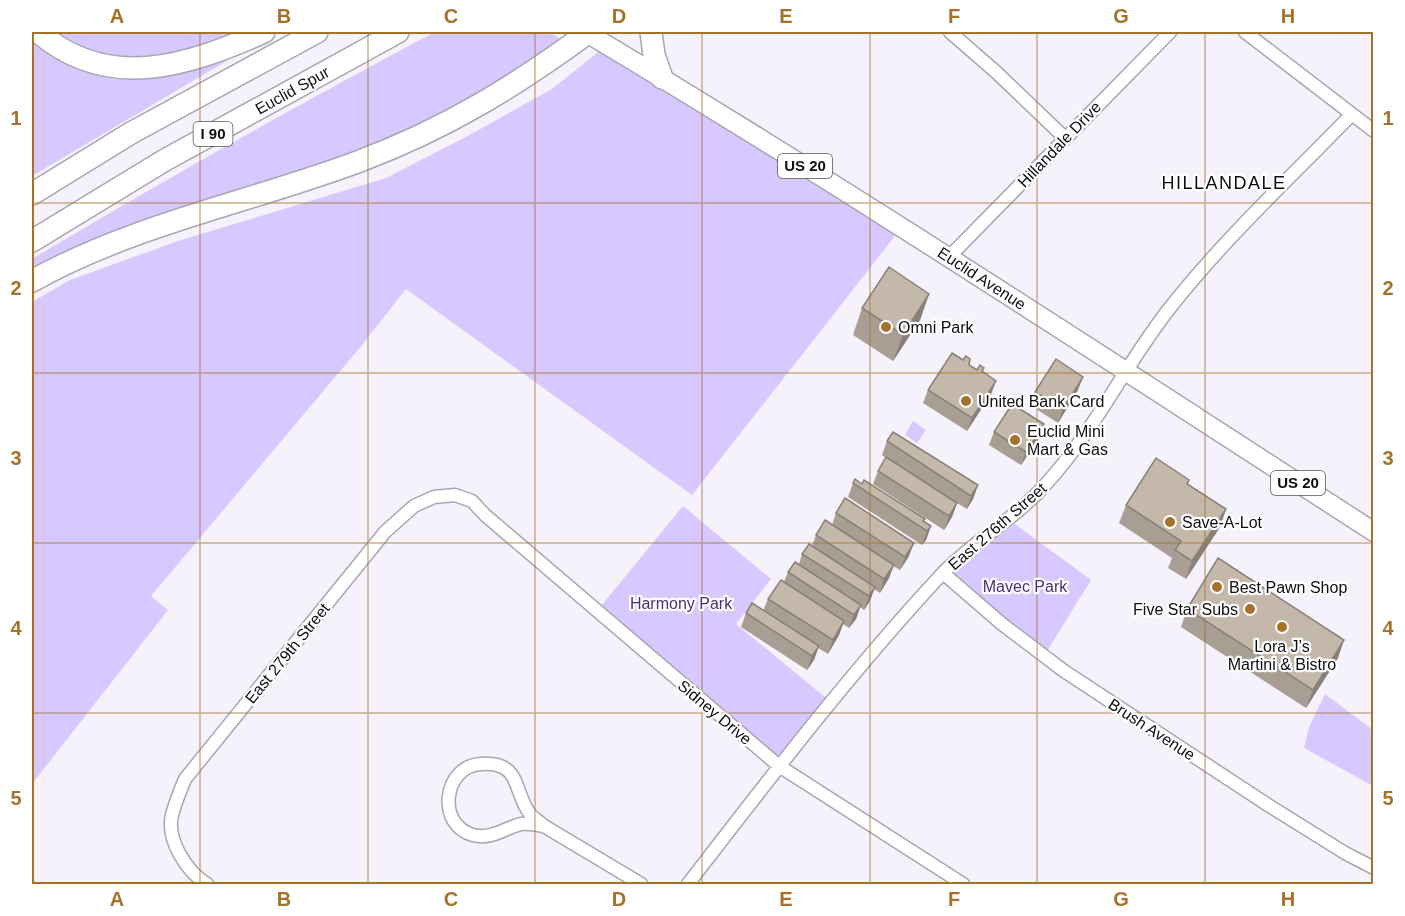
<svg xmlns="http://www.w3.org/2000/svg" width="1405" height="916" viewBox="0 0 1405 916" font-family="Arial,sans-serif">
<rect width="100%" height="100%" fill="#f5f2fc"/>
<!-- green -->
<path fill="#d7c8ff" d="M 54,32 L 235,32 L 192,53 L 123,60 L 88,54 Z
M 435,32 L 549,32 L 559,38 L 553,47 L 431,123 L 32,273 L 32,259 C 164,180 299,104 435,32 Z
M 32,33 L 97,69 L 231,51 L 235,56 L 32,176 Z
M 607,45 L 902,227 L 692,495 L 406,289 L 362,345 L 151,596 L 168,610 L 32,784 L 32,302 L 70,280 L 178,241 L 386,178 L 466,137 L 552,89 Z
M 913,421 L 926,430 L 917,443 L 905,435 Z
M 683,506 L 771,579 L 736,624 L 831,702 L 779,766 L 597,611 Z
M 1008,519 L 1091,580 L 1044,656 L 943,573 Z
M 1325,694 L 1373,730 L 1373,786 L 1304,748 L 1309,727 Z"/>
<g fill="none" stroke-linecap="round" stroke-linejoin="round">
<defs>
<path id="street" d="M 950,32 L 996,72 L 1065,138
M 1245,32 L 1374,131
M 949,257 L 1170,32
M 943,573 L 1002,624 L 1064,671 L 1268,805 L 1345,853 L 1374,868
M 544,826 C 537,825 528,823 521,824 C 505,828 491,840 473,835 C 436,825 443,766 481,764 C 522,761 513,792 530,814 C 534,819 540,822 544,826 L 641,884
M 207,884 C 187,872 166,840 172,815 C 175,803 180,791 185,779 L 385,532 L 414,506 L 434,497 L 455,495 L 472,501 L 485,515 L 779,766 L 963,884
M 688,884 C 769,779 850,673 941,575 C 972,542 1015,519 1045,485 C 1094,432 1125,365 1169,309 C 1224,239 1290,178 1351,115"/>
<path id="primary" d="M 585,32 C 852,191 1112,363 1374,532"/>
<path id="highway" d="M 38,32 C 109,93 189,65 264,32
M 651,32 L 654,55 L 662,78
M 32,194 L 131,133 L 317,32
M 32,241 L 165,160 L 398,32
M 32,281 C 134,224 251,202 360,161 C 447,128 514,87 589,32"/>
</defs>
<!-- street casing -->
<use href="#street" stroke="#a9a5b5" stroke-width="15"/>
<!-- primary casing -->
<use href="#primary" stroke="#a9a5b5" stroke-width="21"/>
<!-- highway casing -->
<use href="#highway" stroke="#a9a5b5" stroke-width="24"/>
<!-- street -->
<use href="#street" stroke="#fff" stroke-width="12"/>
<!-- primary -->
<use href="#primary" stroke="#fff" stroke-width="18"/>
<!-- highway -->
<use href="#highway" stroke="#fff" stroke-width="21"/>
</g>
<!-- wall -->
<path fill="#a99e93" d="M 929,294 L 920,320 L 893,361 L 853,335 L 862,308 Z
M 963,360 L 969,365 L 977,370 L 984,368 L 982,372 L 996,381 L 991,394 L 967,431 L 923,403 L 928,390 Z
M 1078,390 L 1058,423 L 1030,405 L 1035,392 Z
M 994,432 L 1039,438 L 1021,465 L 989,445 Z
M 887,441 L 978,485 L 973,499 L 967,509 L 957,503 L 952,517 L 944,530 L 873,484 L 878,471 L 886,458 L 882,455 Z
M 1189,480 L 1188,484 L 1226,509 L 1220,527 L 1186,579 L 1168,568 L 1172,558 L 1119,523 L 1126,505 Z
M 853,483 L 931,526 L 926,540 L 922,545 L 848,497 Z
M 836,513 L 909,556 L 900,570 L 893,566 L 889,578 L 880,593 L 874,589 L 870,601 L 864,610 L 860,607 L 856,619 L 849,628 L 843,624 L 839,635 L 828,654 L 818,648 L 814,660 L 807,670 L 741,627 L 746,613 L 763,611 L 768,599 L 784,582 L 788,572 L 799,564 L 802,554 L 812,546 L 816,535 L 832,525 Z
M 1187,609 L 1338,658 L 1306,708 L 1181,627 Z"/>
<!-- shaded-wall -->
<path fill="#898178" d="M 929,294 L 920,320 L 893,361 L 903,335 Z
M 1083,377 L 1078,390 L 1058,423 L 1063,409 Z
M 996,381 L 991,394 L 967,431 L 972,418 Z
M 1044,424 L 1039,438 L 1021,465 L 1026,452 Z
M 978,485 L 973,499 L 967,509 L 971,496 Z
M 957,503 L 952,517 L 944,530 L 949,516 Z
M 1226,509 L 1220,527 L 1186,579 L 1192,561 Z
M 931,526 L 926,540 L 922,545 L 927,531 Z
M 914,543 L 909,556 L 900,570 L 905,557 Z
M 894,565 L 889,578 L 880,593 L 884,579 Z
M 875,587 L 870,601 L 864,610 L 869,596 Z
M 861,605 L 856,619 L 849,628 L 854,615 Z
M 844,621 L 839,635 L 828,654 L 833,640 Z
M 1344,640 L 1338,658 L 1306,708 L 1313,690 Z
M 819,646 L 814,660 L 807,670 L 812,656 Z"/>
<!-- building -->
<path fill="#c4b8ab" stroke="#898178" stroke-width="1.5" d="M 889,267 L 929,294 L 903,335 L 862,308 Z
M 952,353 L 963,360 L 966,356 L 970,359 L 969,365 L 977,370 L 980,365 L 984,368 L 982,371 L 996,381 L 972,418 L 928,390 Z
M 1056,359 L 1083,377 L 1063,409 L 1035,392 Z
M 1012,404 L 1044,424 L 1026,452 L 994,432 Z
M 893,432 L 978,485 L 971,496 L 887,441 Z
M 886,457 L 957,503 L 949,516 L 878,471 Z
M 1156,458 L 1189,480 L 1187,484 L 1226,509 L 1192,561 L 1175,550 L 1181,541 L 1126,505 Z
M 855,479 L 862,484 L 864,480 L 925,519 L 923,521 L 931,526 L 927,531 L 853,483 Z
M 845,498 L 914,543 L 905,557 L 836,513 Z
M 825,520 L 894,565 L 884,579 L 816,535 Z
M 809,544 L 875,587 L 869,596 L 802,554 Z
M 1218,558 L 1344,640 L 1313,690 L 1187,609 Z
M 795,562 L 861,605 L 854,615 L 788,572 Z
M 781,580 L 844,621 L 833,640 L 768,599 Z
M 752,603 L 819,646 L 812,656 L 746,613 Z"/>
<!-- grid -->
<path fill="none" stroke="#a6722b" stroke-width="1.5" stroke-opacity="0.55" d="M 200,32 L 200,884M 368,32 L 368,884M 535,32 L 535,884M 702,32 L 702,884M 870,32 L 870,884M 1037,32 L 1037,884M 1205,32 L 1205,884M 32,203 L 1374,203M 32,373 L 1374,373M 32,543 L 1374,543M 32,713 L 1374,713"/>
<!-- markers -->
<g fill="#a6722b" stroke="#fff" stroke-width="2">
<circle cx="886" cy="327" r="6"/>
<circle cx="966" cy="401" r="6"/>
<circle cx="1015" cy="440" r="6"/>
<circle cx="1170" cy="522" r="6"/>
<circle cx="1217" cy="587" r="6"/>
<circle cx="1250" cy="609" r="6"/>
<circle cx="1282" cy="627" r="6"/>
</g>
<g text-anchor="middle" stroke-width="4.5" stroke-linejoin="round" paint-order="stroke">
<!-- shield labels -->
<g fill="#fff" stroke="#565659" stroke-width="1.5">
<rect x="193.5" y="122" width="39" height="24" rx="4.5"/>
<rect x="778" y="154" width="54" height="24" rx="4.5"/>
<rect x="1271" y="471" width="54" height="24" rx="4.5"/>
</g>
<g font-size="15" font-weight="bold" fill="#0e0d12">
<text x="213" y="139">I 90</text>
<text x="805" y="171">US 20</text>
<text x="1298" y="488">US 20</text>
</g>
<!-- street labels -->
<g font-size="16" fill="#0e0d12" stroke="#fff">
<text transform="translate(292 90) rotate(-29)" y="6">Euclid Spur</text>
<text transform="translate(1059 144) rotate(-46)" y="6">Hillandale Drive</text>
<text transform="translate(982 278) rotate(33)" y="6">Euclid Avenue</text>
<text transform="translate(997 526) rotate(-41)" y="6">East 276th Street</text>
<text transform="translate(287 653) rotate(-51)" y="6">East 279th Street</text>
<text transform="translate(715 712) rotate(40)" y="6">Sidney Drive</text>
<text transform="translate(1152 729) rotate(33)" y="6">Brush Avenue</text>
</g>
<!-- poi labels -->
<g font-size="16" fill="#0e0d12" stroke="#fff" text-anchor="start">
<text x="898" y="333">Omni Park</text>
<text x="978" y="407">United Bank Card</text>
<text x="1027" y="437">Euclid Mini<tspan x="1027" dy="18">Mart &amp; Gas</tspan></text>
<text x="1182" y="528">Save-A-Lot</text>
<text x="1229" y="593">Best Pawn Shop</text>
<text x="1238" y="615" text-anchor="end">Five Star Subs</text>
<text x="1282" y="652" text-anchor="middle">Lora J’s<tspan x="1282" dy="18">Martini &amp; Bistro</tspan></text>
</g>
<!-- park labels -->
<g font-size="16" fill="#4a2e7a" stroke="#fff">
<text x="1025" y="592">Mavec Park</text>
<text x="681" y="609">Harmony Park</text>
</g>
<!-- neighbourhood labels -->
<g font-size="18" letter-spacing="1.5" fill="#0e0d12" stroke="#fff">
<text x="1224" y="189">HILLANDALE</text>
</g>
</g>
<!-- border -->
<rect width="1405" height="916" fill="none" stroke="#ffffff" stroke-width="66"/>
<rect x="33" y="33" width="1339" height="850" fill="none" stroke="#a6722b" stroke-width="2"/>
<g font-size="20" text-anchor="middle" font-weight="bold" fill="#a6722b">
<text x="117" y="23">A</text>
<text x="284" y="23">B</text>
<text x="451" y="23">C</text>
<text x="619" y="23">D</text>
<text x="786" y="23">E</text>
<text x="954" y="23">F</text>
<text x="1121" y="23">G</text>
<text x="1288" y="23">H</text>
<text x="16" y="125">1</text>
<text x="1388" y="125">1</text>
<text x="16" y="295">2</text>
<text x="1388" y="295">2</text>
<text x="16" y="465">3</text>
<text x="1388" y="465">3</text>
<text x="16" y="635">4</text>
<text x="1388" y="635">4</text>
<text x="16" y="805">5</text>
<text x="1388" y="805">5</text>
<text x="117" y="906">A</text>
<text x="284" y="906">B</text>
<text x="451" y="906">C</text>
<text x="619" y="906">D</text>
<text x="786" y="906">E</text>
<text x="954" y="906">F</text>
<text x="1121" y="906">G</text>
<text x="1288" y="906">H</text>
</g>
</svg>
